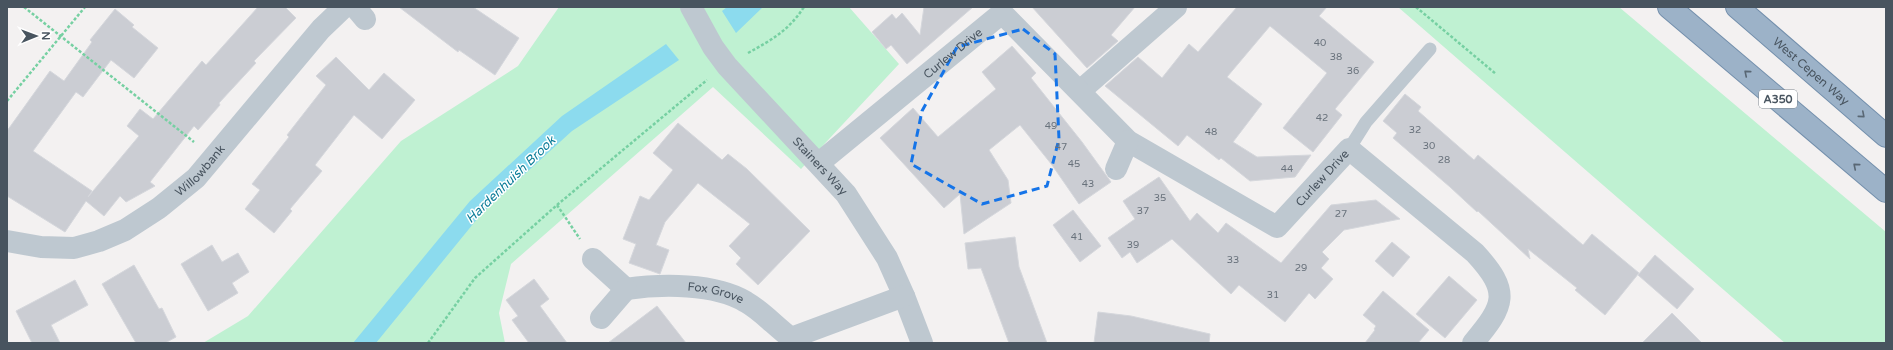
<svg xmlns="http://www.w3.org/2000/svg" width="1893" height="350" viewBox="0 0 1893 350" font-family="'Varela Round',sans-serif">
<rect width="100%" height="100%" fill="#f3f1f1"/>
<!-- green -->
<path fill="#bff1d2" d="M 559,7 L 849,7 L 899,64 L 801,169 L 713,87 L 511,264 L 499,313 L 505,343 L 203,343 L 248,316 L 401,141 L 518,66 Z
M 1398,7 L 1619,7 L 1886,232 L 1886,343 L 1785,343 Z"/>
<!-- water -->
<path fill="#8cdbee" d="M 727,7 L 763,7 L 736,33 L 722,11 Z
M 666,44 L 679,60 L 572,131 L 482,213 L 376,343 L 353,343 L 470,201 L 562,116 Z"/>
<!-- building -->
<path fill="#cbcdd3" stroke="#d5d7dc" d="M 258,7 L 285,7 L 296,18 L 254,61 L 256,63 L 219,103 L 220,105 L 198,130 L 194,126 L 150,182 L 155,186 L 126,202 L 120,196 L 104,216 L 86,201 L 65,232 L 7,196 L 7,131 L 50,71 L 64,81 L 92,42 L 90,40 L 115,9 L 134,25 L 132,27 L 158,48 L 134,78 L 111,60 L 83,97 L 76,92 L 33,151 L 92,191 L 88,197 L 139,136 L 127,126 L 140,109 L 153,119 L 202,61 L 206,65 Z
M 399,7 L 473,7 L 519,38 L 495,75 L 459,50 L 458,52 Z
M 924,7 L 973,7 L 907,64 L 891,45 L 886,49 L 872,32 L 892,14 L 896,19 L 902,13 L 920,35 Z
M 1032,7 L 1135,7 L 1111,35 L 1118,41 L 1087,68 Z
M 1237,7 L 1327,7 L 1319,16 L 1374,62 L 1335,109 L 1342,115 L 1313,152 L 1283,128 L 1327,73 L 1270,26 L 1227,77 L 1262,104 L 1233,142 L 1257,157 L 1311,155 L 1295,177 L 1250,181 L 1221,158 L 1219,160 L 1187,135 L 1178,146 L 1105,86 L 1138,57 L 1162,78 L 1189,44 L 1198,52 Z
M 1012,46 L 1036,73 L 1031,78 L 1082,142 L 1111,182 L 1079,204 L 1052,165 L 1020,125 L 989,150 L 1008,180 L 1011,203 L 964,234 L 960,194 L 944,208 L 880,138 L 913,108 L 938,137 L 996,89 L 982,72 Z
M 336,57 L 369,90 L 384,73 L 415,100 L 382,139 L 354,115 L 315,165 L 322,171 L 290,209 L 292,211 L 274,233 L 245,209 L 260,190 L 252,184 L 289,137 L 287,135 L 326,85 L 316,76 Z
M 1405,94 L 1421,107 L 1418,111 L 1474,160 L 1478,155 L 1583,245 L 1592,234 L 1639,273 L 1605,315 L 1575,290 L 1577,288 L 1528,249 L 1530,259 L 1478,211 L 1477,212 L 1450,187 L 1393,138 L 1397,133 L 1383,121 Z
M 678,123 L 722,160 L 728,154 L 747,169 L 810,231 L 758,285 L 736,264 L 741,258 L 729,246 L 750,224 L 698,183 L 665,222 L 656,245 L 669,250 L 660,274 L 629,263 L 636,244 L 623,239 L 640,196 L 649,200 L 673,170 L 653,153 Z
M 1159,177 L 1190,221 L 1197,213 L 1218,233 L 1226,223 L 1281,263 L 1331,205 L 1376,200 L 1400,219 L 1344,230 L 1322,252 L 1329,259 L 1321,268 L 1333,279 L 1315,299 L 1309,293 L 1285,322 L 1239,285 L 1231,294 L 1172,239 L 1137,263 L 1130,252 L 1122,258 L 1108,238 L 1135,219 L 1123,201 Z
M 1073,210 L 1101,246 L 1080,262 L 1053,225 Z
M 1015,237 L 1019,267 L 1047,343 L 1009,343 L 981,268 L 968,269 L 965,243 Z
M 1392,242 L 1410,257 L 1393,277 L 1375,261 Z
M 212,245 L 222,262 L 238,253 L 249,272 L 232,283 L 238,293 L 208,311 L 181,264 Z
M 1655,255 L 1694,289 L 1677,309 L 1638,275 Z
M 134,265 L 159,309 L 162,308 L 176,337 L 165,343 L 136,343 L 102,284 Z
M 1449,276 L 1477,300 L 1445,338 L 1416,314 Z
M 534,279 L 549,299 L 540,306 L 567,343 L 529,343 L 512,320 L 518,316 L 506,300 Z
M 75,280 L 88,305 L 51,325 L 60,343 L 32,343 L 16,311 Z
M 1383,291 L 1429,330 L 1418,343 L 1365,343 L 1375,330 L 1374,329 L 1376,326 L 1363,315 Z
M 657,306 L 686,343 L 608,343 Z
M 1098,312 L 1131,316 L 1210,334 L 1209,343 L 1094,343 Z
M 1672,313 L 1702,343 L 1642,343 Z"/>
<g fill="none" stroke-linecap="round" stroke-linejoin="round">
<defs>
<g id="trunk">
<path d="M 1669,7 L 1886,191"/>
<path id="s5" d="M 1737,7 L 1886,136"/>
</g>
</defs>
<!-- trunk casing -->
<use href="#trunk" stroke="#738fac" stroke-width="24"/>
<!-- path -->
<path stroke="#76d0a2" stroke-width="2.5" stroke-dasharray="3 2" stroke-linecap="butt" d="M 24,7 L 194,142
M 1416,7 L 1496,74
M 748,53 C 773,39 788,31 804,7
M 7,101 L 85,7
M 557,205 L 580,239
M 428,343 L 475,278 L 557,205 L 707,80"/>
<!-- service -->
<path stroke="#bec8d0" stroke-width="13" d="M 1349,149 L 1366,122 L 1430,49"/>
<!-- minor -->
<g stroke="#bec8d0" stroke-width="22">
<path d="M 355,7 L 365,19"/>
<path id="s1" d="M 691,7 L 713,47 L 727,66 L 846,194 L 887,258 L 904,296 L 922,343"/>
<path d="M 1080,91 L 1176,7"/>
<path id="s2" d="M 819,163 L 1002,13 L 1128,141 L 1277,227 L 1349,149 L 1475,253 C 1511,292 1505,305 1473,343"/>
<path d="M 1116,169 L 1128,141"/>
<path id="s3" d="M 7,241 L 41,247 L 74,248 L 99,241 L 125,230 L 159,208 L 196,178 L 321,29 L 344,7"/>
<path id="s4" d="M 593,259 L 626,289 C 661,284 715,283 746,302 C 762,311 776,327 791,338 L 904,296"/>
<path d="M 601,318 L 626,289"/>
</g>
<!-- trunk -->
<use href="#trunk" stroke="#9cb2c8" stroke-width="22"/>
</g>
<!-- one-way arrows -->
<defs><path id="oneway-chevron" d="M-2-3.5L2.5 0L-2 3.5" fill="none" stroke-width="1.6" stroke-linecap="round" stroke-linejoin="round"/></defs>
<g stroke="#596774">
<use href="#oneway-chevron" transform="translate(1747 73) rotate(-140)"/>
<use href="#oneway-chevron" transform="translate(1862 115) rotate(41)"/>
<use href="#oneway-chevron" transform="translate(1856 166) rotate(-140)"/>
</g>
<!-- marked area -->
<path fill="none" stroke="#1574e8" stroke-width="3" stroke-dasharray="8 5" stroke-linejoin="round" d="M 1023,29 L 1055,54 L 1059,139 L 1047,186 L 982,204 L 911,164 L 922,111 L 957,47 Z"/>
<g text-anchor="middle" stroke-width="3" stroke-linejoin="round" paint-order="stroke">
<!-- number labels -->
<g font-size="10" fill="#69727c">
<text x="1320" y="46">40</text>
<text x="1336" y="60">38</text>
<text x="1353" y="74">36</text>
<text x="1322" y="121">42</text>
<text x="1051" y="129">49</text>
<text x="1415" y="133">32</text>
<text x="1211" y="135">48</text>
<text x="1429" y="149">30</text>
<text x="1061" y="150">47</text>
<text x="1444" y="163">28</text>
<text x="1074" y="167">45</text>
<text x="1287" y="172">44</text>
<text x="1088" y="187">43</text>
<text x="1160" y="201">35</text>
<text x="1143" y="214">37</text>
<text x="1341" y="217">27</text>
<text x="1077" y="240">41</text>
<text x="1133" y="248">39</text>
<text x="1233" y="263">33</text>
<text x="1301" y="271">29</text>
<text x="1273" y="298">31</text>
</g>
<!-- shield labels -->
<rect fill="#fff" stroke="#7f878f" stroke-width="1" x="1759" y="90" width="38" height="18" rx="3"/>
<g font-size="11" font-weight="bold" fill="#48545f">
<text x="1778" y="103">A350</text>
</g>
<!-- street labels -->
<g font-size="12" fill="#48545f" stroke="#fff">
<text dy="4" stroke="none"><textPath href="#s2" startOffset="173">Curlew Drive</textPath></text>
<text dy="4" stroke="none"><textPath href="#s5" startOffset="98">West Cepen Way</textPath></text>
<text dy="4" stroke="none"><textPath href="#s1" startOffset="206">Stainers Way</textPath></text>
<text dy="4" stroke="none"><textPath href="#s3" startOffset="218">Willowbank</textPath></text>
<text dy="4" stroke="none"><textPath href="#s2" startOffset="655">Curlew Drive</textPath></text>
<text dy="4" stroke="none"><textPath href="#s4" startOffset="135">Fox Grove</textPath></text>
</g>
<!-- water labels -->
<g font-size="13" font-style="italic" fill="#0a7c98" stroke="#fff">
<text transform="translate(510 179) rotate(-44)" y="5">Hardenhuish Brook</text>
</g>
</g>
<!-- border -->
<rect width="1893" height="350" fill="none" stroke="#48545f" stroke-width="16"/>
<!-- north arrow -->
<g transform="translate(36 36) rotate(89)" stroke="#ffffff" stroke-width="3" paint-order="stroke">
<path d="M0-3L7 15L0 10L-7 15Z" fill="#48545f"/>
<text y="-6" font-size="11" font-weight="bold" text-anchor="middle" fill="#48545f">N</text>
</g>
</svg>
